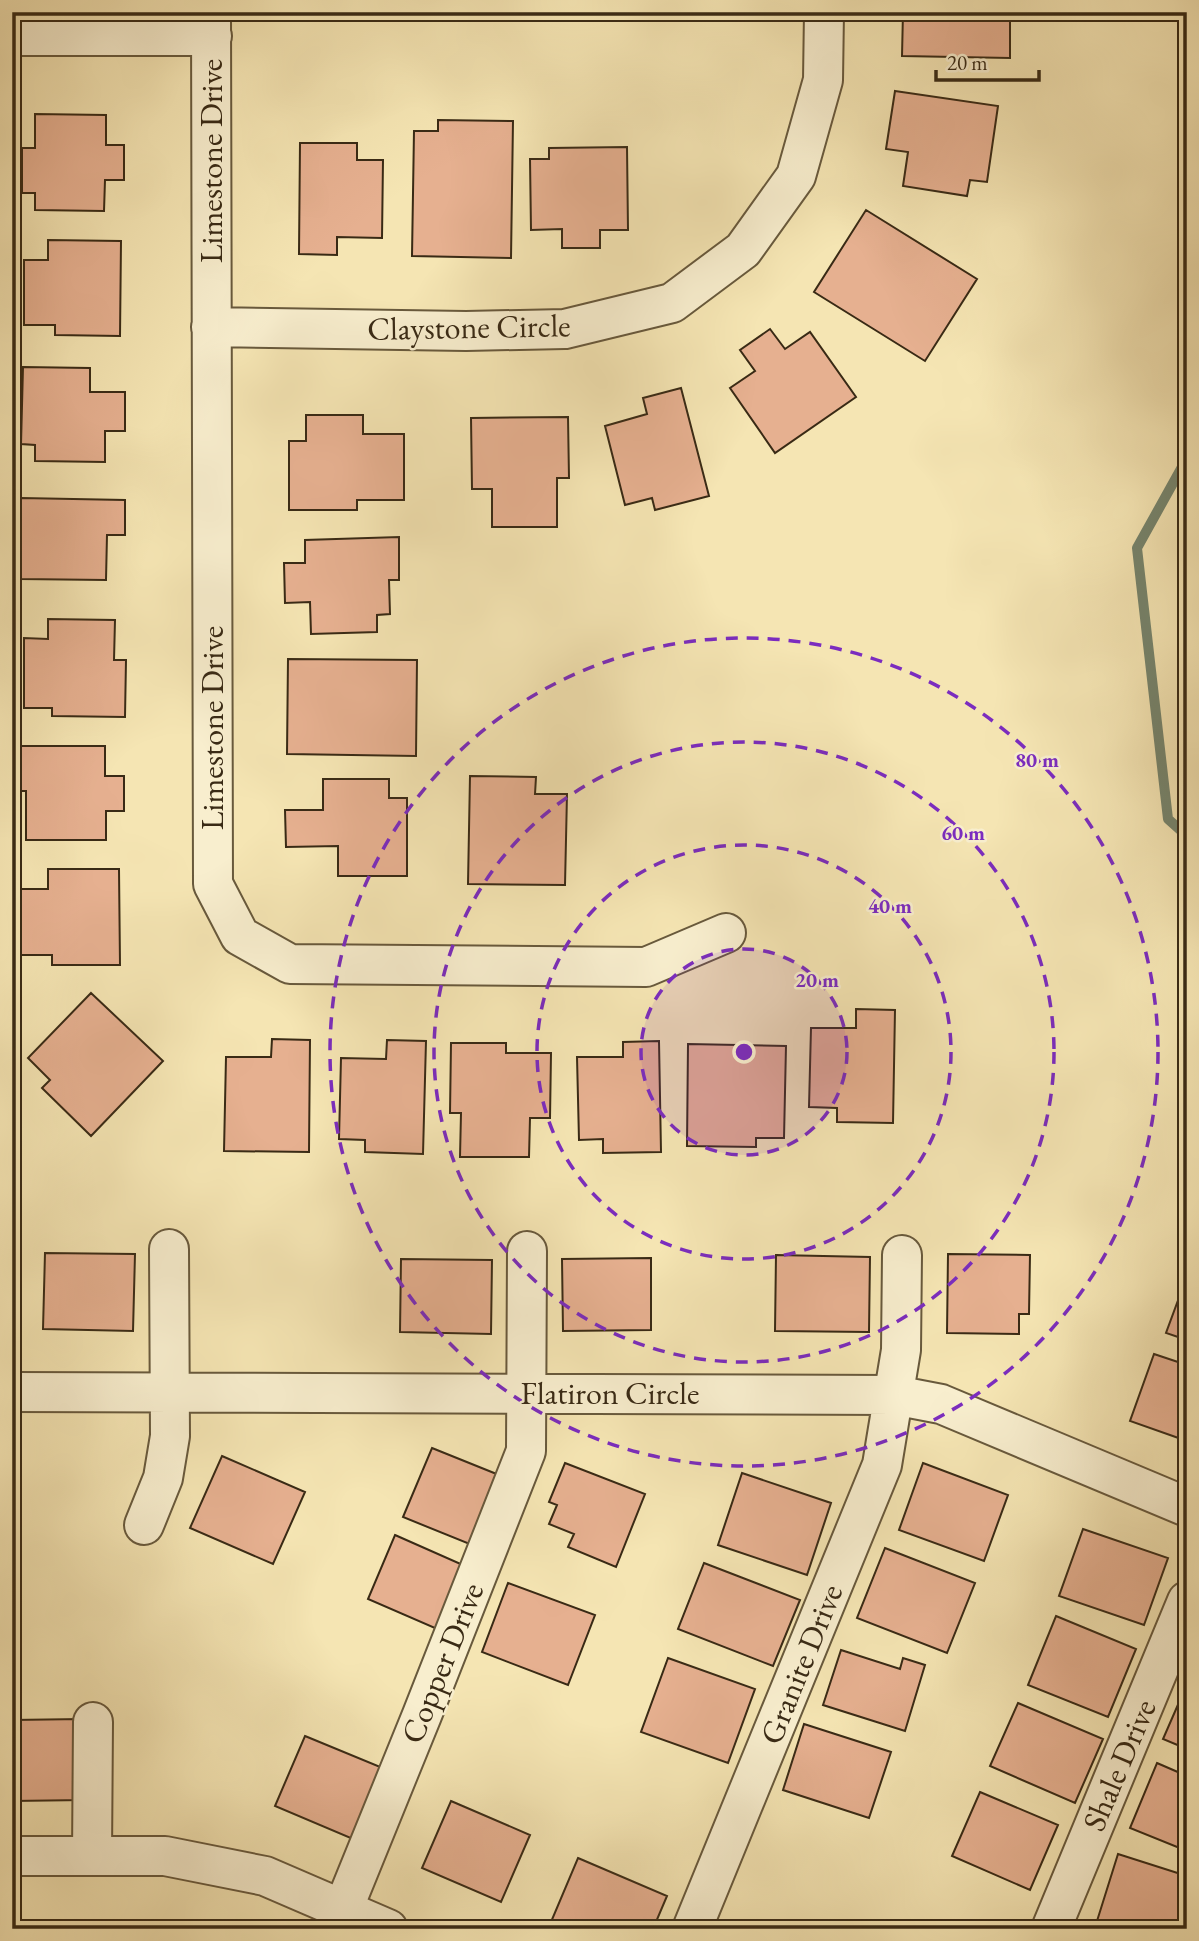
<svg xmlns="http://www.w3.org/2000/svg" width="1199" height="1941" viewBox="0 0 1199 1941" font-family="'EB Garamond',serif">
<rect width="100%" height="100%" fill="#f5e5b3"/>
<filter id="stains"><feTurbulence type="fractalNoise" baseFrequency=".00286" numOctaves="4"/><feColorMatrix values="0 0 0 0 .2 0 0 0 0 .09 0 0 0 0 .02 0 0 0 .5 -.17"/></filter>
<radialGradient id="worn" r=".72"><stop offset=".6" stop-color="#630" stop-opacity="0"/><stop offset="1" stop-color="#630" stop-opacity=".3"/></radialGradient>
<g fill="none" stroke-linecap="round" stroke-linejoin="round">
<!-- stream -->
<path stroke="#75846d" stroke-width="10" d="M 1187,458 L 1137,548 L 1168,819 L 1187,836"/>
</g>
<!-- building -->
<path fill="#e6b090" stroke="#392a15" stroke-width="2" d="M 903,12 L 1010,12 L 1010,58 L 902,56 Z
M 895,91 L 998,106 L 987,182 L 970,180 L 967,196 L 903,186 L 908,152 L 886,149 Z
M 35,114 L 106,115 L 106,145 L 124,145 L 124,180 L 105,180 L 104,211 L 35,210 L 35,193 L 22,193 L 22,148 L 35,148 Z
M 438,120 L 513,121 L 511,258 L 412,256 L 414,131 L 438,131 Z
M 300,143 L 357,143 L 357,160 L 383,160 L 382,238 L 337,237 L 337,255 L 299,254 Z
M 627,147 L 628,230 L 600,230 L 600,248 L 562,248 L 562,229 L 531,230 L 530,159 L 549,159 L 549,148 Z
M 866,210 L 977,279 L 925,361 L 814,292 Z
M 48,240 L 121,241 L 120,336 L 55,335 L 55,325 L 24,325 L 24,260 L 48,260 Z
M 770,329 L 785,349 L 810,332 L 856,397 L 775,453 L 730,388 L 755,371 L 740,350 Z
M 23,367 L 90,368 L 90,392 L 125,392 L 125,431 L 105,431 L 105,462 L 35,461 L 35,445 L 21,444 Z
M 681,388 L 709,496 L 655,510 L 652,498 L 625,505 L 605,426 L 647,414 L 643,398 Z
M 306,415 L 363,415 L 363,434 L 404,434 L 404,500 L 357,500 L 357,510 L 289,510 L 289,441 L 306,441 Z
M 568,417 L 569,478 L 557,478 L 557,527 L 492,527 L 492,489 L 472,489 L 471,418 Z
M 21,498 L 125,500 L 125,535 L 107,535 L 106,580 L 20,579 Z
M 399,537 L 399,580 L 389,580 L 390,614 L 377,615 L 377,632 L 311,634 L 310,602 L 285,603 L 284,563 L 305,563 L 305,540 Z
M 48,619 L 115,620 L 114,660 L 126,660 L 125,717 L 52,716 L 52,708 L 24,708 L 24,638 L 48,639 Z
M 288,659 L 417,660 L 416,756 L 287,754 Z
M 13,746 L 105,746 L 105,776 L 124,776 L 124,811 L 106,811 L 106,840 L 26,840 L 26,791 L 13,791 Z
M 470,776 L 536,777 L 535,794 L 567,794 L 565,885 L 468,884 Z
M 323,779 L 389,779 L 389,798 L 407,798 L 407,876 L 338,876 L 338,846 L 286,847 L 285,810 L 323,810 Z
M 48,869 L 119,869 L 120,965 L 52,965 L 52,955 L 18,955 L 17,889 L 48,889 Z
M 91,993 L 163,1061 L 91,1136 L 42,1088 L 50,1080 L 28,1058 Z
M 856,1009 L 895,1010 L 893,1123 L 837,1122 L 837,1108 L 809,1107 L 811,1028 L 856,1028 Z
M 272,1039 L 310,1040 L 309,1152 L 224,1151 L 226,1057 L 271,1057 Z
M 387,1040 L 426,1041 L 423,1154 L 365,1152 L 365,1140 L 339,1139 L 341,1058 L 386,1059 Z
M 659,1041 L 661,1152 L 603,1153 L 603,1139 L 579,1140 L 577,1057 L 623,1057 L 623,1042 Z
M 451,1043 L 506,1043 L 506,1053 L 551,1053 L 550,1118 L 530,1118 L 529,1157 L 460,1157 L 461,1113 L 450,1113 Z
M 688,1044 L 786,1046 L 784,1138 L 756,1138 L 756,1147 L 687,1146 Z
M 45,1253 L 135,1254 L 133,1331 L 43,1329 Z
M 948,1254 L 1030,1255 L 1029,1314 L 1019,1314 L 1019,1334 L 947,1333 Z
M 776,1255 L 870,1257 L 869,1332 L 775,1331 Z
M 651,1258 L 651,1330 L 563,1331 L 562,1259 Z
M 401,1259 L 492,1260 L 491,1334 L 400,1332 Z
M 1187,1276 L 1187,1340 L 1166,1333 Z
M 1154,1354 L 1187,1365 L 1187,1441 L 1130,1421 Z
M 432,1448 L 509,1479 L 482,1549 L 403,1517 Z
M 222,1456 L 305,1492 L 273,1564 L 190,1528 Z
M 565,1463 L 645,1494 L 616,1567 L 568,1547 L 574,1534 L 549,1524 L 557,1505 L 549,1502 Z
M 923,1463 L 1008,1495 L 984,1561 L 899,1530 Z
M 742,1473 L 831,1503 L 807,1575 L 718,1545 Z
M 1083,1529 L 1168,1558 L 1144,1625 L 1059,1596 Z
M 395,1535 L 472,1569 L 444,1632 L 368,1599 Z
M 885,1548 L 975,1583 L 947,1653 L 857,1618 Z
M 704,1563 L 800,1600 L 773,1666 L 678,1629 Z
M 508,1583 L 595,1615 L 568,1685 L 482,1652 Z
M 1056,1616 L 1136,1649 L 1108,1717 L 1028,1685 Z
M 841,1650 L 900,1669 L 903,1658 L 925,1665 L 905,1731 L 823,1705 Z
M 668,1658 L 755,1689 L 728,1763 L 641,1732 Z
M 1187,1684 L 1187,1749 L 1163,1739 Z
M 1018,1703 L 1103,1739 L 1075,1803 L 990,1766 Z
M 82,1719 L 84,1800 L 12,1801 L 12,1720 Z
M 804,1724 L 891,1752 L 869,1818 L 783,1790 Z
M 305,1736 L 390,1771 L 360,1842 L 275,1806 Z
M 1157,1763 L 1187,1776 L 1187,1851 L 1130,1828 Z
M 980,1792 L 1058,1825 L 1030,1890 L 952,1856 Z
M 451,1801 L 530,1835 L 501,1902 L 422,1868 Z
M 1118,1854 L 1187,1876 L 1187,1929 L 1122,1929 L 1097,1921 Z
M 578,1858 L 667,1896 L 653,1929 L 548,1929 Z
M 12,1921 L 80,1922 L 80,1929 L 12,1929 Z
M 183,1925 L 183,1929 L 97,1929 L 97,1926 Z"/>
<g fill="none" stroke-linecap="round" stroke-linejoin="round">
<defs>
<path id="minor" d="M 211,12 L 213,884 L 240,936 L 290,964 L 646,967 L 726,933
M 12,36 L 212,36
M 211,327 L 466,331 L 565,329 L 672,303 L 743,250 L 796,176 L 823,80 L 824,12
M 12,1392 L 894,1395 L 941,1404 L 1187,1507
M 144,1525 L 163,1478 L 170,1436 L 169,1249
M 12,1856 L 165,1856 L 265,1876 L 388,1929
M 92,1856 L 93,1722
M 335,1929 L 422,1715 L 526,1451 L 527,1251
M 692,1929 L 882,1465 L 901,1350 L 902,1255
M 1051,1929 L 1187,1601"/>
</defs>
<!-- minor casing -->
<use href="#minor" stroke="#68593c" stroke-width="42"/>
<!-- minor -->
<use href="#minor" stroke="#f8eece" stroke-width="38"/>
</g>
<!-- distance rings -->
<circle cx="744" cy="1052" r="103" fill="#7b2cbf" fill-opacity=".12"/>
<g fill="none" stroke="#7b2cbf" stroke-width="3.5" stroke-dasharray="12 9">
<circle cx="744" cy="1052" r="103"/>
<circle cx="744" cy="1052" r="207"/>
<circle cx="744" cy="1052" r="310"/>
<circle cx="744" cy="1052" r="414"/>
</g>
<g text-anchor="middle" stroke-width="5" stroke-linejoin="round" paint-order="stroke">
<!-- street labels -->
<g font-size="32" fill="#392a15" stroke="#f8eece">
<text transform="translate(211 161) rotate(-90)" y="11">Limestone Drive</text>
<text transform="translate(469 327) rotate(-1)" y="11">Claystone Circle</text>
<text transform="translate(212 728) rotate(-90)" y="11">Limestone Drive</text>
<text x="610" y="1404">Flatiron Circle</text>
<text transform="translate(442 1663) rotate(-68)" y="11">Copper Drive</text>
<text transform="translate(801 1664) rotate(-68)" y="11">Granite Drive</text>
<text transform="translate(1119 1765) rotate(-67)" y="11">Shale Drive</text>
</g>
</g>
<circle cx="744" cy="1052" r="10" fill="#7b2cbf" stroke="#f8eece" stroke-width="3.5"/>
<g font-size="21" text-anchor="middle" font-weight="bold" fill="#7b2cbf" stroke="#f8eece" stroke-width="5" stroke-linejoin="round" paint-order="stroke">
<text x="1037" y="767">80 m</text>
<text x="963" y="840">60 m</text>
<text x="890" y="913">40 m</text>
<text x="817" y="987">20 m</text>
</g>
<!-- margin -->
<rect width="1199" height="1941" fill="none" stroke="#f5e5b3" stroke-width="42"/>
<rect x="14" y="14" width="1171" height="1913" fill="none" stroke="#392a15" stroke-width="3.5"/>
<rect x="21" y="21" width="1157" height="1899" fill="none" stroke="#392a15" stroke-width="2"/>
<!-- scale -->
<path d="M936 70v10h103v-10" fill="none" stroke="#392a15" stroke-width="3.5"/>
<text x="947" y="70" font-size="21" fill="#392a15" stroke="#f8eece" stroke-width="5" paint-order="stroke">20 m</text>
<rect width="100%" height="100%" filter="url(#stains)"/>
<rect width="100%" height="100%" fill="url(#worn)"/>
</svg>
